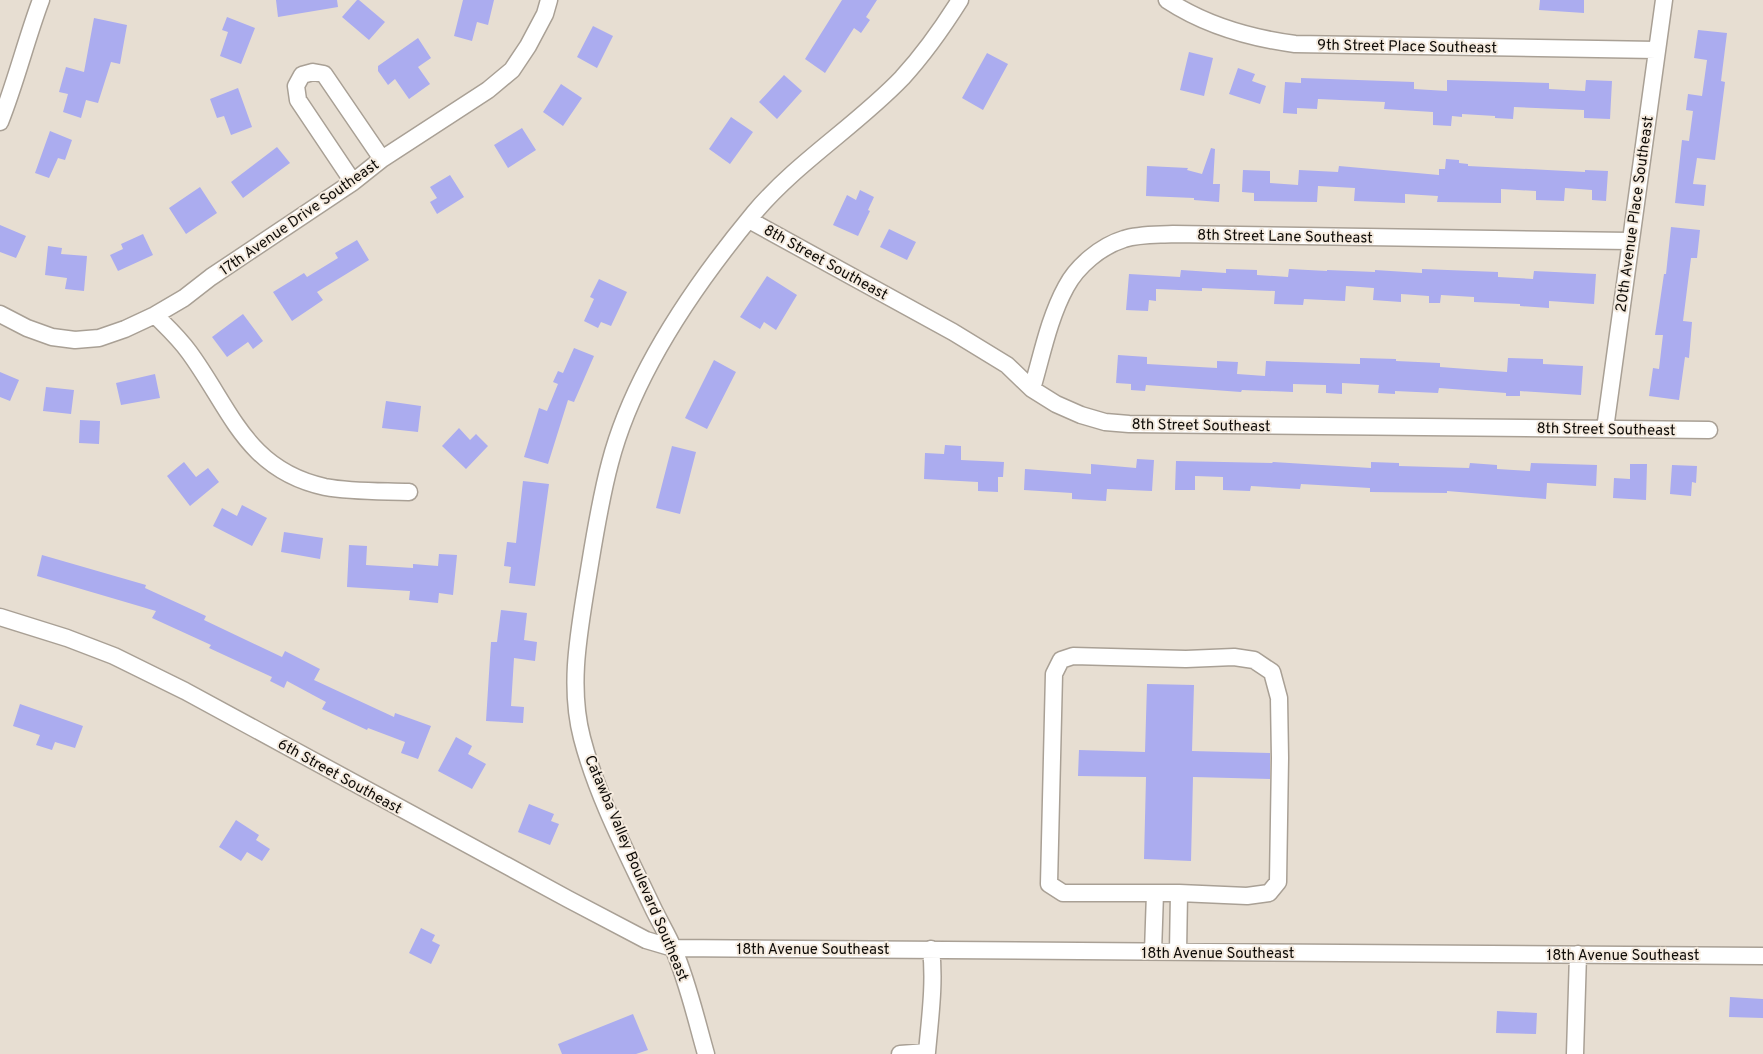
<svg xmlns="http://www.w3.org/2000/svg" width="1763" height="1054" viewBox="0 0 1763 1054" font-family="Overpass,sans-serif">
<rect width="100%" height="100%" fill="#e7ded2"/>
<!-- building -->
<path fill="#abacef" d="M 276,0 L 337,0 L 338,7 L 278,17 Z
M 357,0 L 359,0 L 385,22 L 369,40 L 342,17 Z
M 463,0 L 494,0 L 488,25 L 477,22 L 472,41 L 454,36 Z
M 842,0 L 877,0 L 866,17 L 870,20 L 861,33 L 854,28 L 825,73 L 805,59 Z
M 1540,0 L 1584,0 L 1584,13 L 1539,10 Z
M 227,17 L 255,28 L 241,64 L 220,56 L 228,32 L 222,30 Z
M 94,18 L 127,25 L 120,64 L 111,62 L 98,103 L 86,100 L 81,118 L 63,112 L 68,94 L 59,92 L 66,67 L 84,72 Z
M 593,26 L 613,36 L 597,68 L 577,57 Z
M 1698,30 L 1727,33 L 1721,81 L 1725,82 L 1715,160 L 1697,158 L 1693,184 L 1706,185 L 1704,206 L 1675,203 L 1682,140 L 1689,141 L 1693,111 L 1686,110 L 1688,94 L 1702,96 L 1707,60 L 1694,58 Z
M 418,38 L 431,58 L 418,67 L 430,84 L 409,99 L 395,79 L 388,85 L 378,71 L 378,66 Z
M 1189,52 L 1213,58 L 1204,96 L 1180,90 Z
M 987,53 L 1008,64 L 983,110 L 962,98 Z
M 1238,68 L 1255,74 L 1252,81 L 1266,86 L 1260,104 L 1229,94 Z
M 784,75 L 802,91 L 777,119 L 759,102 Z
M 1301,78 L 1414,82 L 1414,89 L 1447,91 L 1447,80 L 1549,83 L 1549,89 L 1585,91 L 1586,80 L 1612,81 L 1610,119 L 1584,118 L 1584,110 L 1514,107 L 1513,119 L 1495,118 L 1495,116 L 1462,114 L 1462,117 L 1452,116 L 1451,126 L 1433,125 L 1433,112 L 1384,109 L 1385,102 L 1318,99 L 1317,109 L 1297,108 L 1297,114 L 1283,113 L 1285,82 L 1301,83 Z
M 561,84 L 582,98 L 563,126 L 543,112 Z
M 238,88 L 252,127 L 231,135 L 224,116 L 217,118 L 210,99 Z
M 731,117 L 753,132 L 730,164 L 709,149 Z
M 522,128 L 536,150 L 508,168 L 494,145 Z
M 50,131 L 72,140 L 65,160 L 58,158 L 49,178 L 35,173 Z
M 277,147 L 290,163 L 243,198 L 231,182 Z
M 1211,148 L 1215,149 L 1213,184 L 1220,184 L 1219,202 L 1194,200 L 1194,198 L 1146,196 L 1147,166 L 1188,168 L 1187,170 L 1202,174 Z
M 1446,159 L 1459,160 L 1459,163 L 1468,164 L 1468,166 L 1585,172 L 1585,170 L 1608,171 L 1606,201 L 1592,200 L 1592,190 L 1565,188 L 1564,201 L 1536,200 L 1536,191 L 1501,189 L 1501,203 L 1437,202 L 1438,196 L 1405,194 L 1405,203 L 1354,201 L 1355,188 L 1318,186 L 1317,202 L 1254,201 L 1254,193 L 1242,192 L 1243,170 L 1270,171 L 1270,183 L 1298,185 L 1299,170 L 1338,172 L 1339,166 L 1439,175 L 1439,169 L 1445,169 Z
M 450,175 L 464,197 L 437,214 L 430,202 L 437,198 L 430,187 Z
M 200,187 L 217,213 L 186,234 L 169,208 Z
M 860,190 L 874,197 L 868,210 L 870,211 L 858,236 L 833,225 L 847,195 L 856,200 Z
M 0,225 L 26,236 L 16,258 L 0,252 Z
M 1671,227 L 1700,230 L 1697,258 L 1691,258 L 1683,321 L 1692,322 L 1689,358 L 1685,357 L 1679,400 L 1649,396 L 1653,368 L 1659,369 L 1663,335 L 1655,335 L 1664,274 L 1666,274 Z
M 889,229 L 916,242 L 907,260 L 880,247 Z
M 143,234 L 153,255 L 118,271 L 110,255 L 123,249 L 121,244 Z
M 357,240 L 369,260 L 317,292 L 323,300 L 292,321 L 273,292 L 304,273 L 307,277 L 338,258 L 335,253 Z
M 48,246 L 62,248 L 61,254 L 87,256 L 84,291 L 65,289 L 67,278 L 45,275 Z
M 1226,269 L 1257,270 L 1257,275 L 1288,277 L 1289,269 L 1327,271 L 1327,270 L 1375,272 L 1375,270 L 1422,273 L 1422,269 L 1498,272 L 1498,277 L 1533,279 L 1534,271 L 1596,274 L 1594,304 L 1549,301 L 1549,308 L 1520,306 L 1520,304 L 1474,302 L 1474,297 L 1441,295 L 1440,303 L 1429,303 L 1429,296 L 1401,294 L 1401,302 L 1373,300 L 1374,288 L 1346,286 L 1345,301 L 1304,299 L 1303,305 L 1274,304 L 1275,291 L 1202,288 L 1202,291 L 1156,289 L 1156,301 L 1149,300 L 1148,311 L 1126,310 L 1129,274 L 1180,277 L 1181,270 L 1226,273 Z
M 767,276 L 797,295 L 776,330 L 764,322 L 760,329 L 740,317 Z
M 599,279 L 627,292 L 611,326 L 601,322 L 598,328 L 584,321 L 594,299 L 590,297 Z
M 243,314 L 263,341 L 253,349 L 248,342 L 227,357 L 212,337 Z
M 574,348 L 594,356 L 574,402 L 568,400 L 548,464 L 524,457 L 539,408 L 547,411 L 558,384 L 553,382 L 558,371 L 563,373 Z
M 1118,355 L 1147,357 L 1147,364 L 1217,368 L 1217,361 L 1238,362 L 1237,374 L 1265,376 L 1266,361 L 1360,364 L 1360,358 L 1396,359 L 1396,361 L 1440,363 L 1440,367 L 1507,372 L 1508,358 L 1543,359 L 1543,364 L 1583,366 L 1581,395 L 1520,391 L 1520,396 L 1506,396 L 1506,393 L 1439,388 L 1438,393 L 1395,391 L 1395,394 L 1378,393 L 1379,385 L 1342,383 L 1342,394 L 1326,393 L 1326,385 L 1293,384 L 1293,392 L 1242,390 L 1241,392 L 1146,385 L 1145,391 L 1131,390 L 1131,384 L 1116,383 Z
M 714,360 L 736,372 L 707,429 L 685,418 Z
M 0,372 L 19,380 L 10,401 L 0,397 Z
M 155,374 L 160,398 L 121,405 L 116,383 Z
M 46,387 L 74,390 L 71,414 L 43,411 Z
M 386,401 L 421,406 L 418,432 L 382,428 Z
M 80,420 L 100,421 L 99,444 L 79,443 Z
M 459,428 L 470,440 L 476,434 L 488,446 L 466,469 L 442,446 Z
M 945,445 L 961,446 L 961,460 L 1004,462 L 1003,477 L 998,477 L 998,492 L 978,491 L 978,482 L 924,479 L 925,453 L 944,454 Z
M 672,446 L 696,452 L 680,514 L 656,508 Z
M 1137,459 L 1154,460 L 1152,491 L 1107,489 L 1106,501 L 1072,499 L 1072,493 L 1024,490 L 1025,469 L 1091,474 L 1091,464 L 1136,468 Z
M 1176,461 L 1272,463 L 1273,462 L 1371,468 L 1371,462 L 1399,463 L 1399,466 L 1469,468 L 1470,463 L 1497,465 L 1497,469 L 1530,471 L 1531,463 L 1597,465 L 1596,486 L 1547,483 L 1546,499 L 1447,491 L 1447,493 L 1370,492 L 1370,488 L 1301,484 L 1300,489 L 1251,486 L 1250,491 L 1223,490 L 1223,477 L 1195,476 L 1195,490 L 1175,490 Z
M 184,462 L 196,477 L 208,468 L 219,482 L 190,506 L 167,476 Z
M 1630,464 L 1647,464 L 1646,500 L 1613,498 L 1614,478 L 1630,479 Z
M 1672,465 L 1697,466 L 1696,483 L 1692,482 L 1691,496 L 1670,494 Z
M 523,481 L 549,484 L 535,586 L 509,583 L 511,567 L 504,566 L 507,542 L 516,543 Z
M 242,505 L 267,518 L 252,546 L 213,526 L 222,508 L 237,516 Z
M 284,532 L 323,538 L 320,559 L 281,552 Z
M 349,545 L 367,546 L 366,565 L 413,568 L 413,564 L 438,566 L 439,554 L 457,555 L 453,595 L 439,593 L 438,603 L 409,600 L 410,591 L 347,587 Z
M 42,555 L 146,585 L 145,588 L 206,616 L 204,620 L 282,657 L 285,651 L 320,669 L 314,680 L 394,717 L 395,713 L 431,726 L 418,759 L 401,753 L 405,742 L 368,728 L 367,730 L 322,709 L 326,702 L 287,681 L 284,688 L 270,681 L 272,677 L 209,648 L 211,645 L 152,618 L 156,611 L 37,576 Z
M 501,610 L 527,613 L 524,640 L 537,642 L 535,661 L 514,658 L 511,706 L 524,707 L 523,723 L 486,721 L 491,642 L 497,642 Z
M 1147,684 L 1194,685 L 1192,751 L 1270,753 L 1270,779 L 1193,777 L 1191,861 L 1144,859 L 1146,777 L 1078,776 L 1079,750 L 1145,752 Z
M 20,704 L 83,726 L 75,748 L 55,742 L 52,750 L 36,745 L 40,735 L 13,726 Z
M 456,737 L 472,746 L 468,754 L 486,764 L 472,789 L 438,771 Z
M 529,804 L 554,814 L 551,821 L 559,824 L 550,845 L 518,832 Z
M 236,820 L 259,835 L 256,840 L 270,849 L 262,861 L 247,852 L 241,861 L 219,847 Z
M 421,928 L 435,935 L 432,941 L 440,945 L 431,964 L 409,953 Z
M 1730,997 L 1763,999 L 1763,1018 L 1729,1017 Z
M 1497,1011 L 1537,1013 L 1536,1034 L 1496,1033 Z
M 633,1014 L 648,1050 L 636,1054 L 562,1054 L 558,1044 Z"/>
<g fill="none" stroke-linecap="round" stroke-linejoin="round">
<defs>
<path id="minor" d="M 1167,0 C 1205,25 1250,38 1295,44 L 1656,50
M 0,122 C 16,82 26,40 41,0
M 353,182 L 298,100 L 296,86 L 302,75 L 313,72 L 324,74 L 382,159
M 749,220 L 953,332 L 1007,365 L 1032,389 L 1056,404 L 1081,415 L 1105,422 L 1129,424 L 1709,430
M 0,314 L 27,328 L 52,337 L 75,340 L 99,338 L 125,329 L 155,315 L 184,298 L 211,277 L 353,182 L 382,159 L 488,90 L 512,70 L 528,46 L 545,14 L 549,0
M 155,315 C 167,327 179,338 189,352 C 231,409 246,470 325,487 C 352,492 381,491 409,492
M 1032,389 C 1042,355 1049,318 1066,287 C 1077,266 1101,246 1124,239 C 1139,234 1157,235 1173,234 L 1630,241
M 1605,429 L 1664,0
M 0,617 L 67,638 L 114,656 L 185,691 L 568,899 L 646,940 L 673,948 C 1037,950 1400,953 1763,956
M 1073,656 L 1186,659 L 1234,657 L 1254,660 L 1272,672 L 1279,698 L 1280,758 L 1278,882 L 1269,893 L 1247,896 L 1179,893 L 1063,893 L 1049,884 L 1054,674 L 1061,660 Z
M 1153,952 L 1155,893
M 1178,952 L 1179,893
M 706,1054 C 696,1019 688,983 674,950 C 668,935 659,921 652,906 C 627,853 597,796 582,738 C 569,688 578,638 586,588 C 593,547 599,504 610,463 C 633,374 696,283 754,213 C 797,162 856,126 902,78 C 924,54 943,27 960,0
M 900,1054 L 927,1052 C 930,1018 935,983 931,949
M 1575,1054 L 1578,954"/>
</defs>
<!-- minor casing -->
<use href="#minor" stroke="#a9a095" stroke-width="19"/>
<!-- minor -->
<use href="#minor" stroke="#fff" stroke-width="16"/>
</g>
<g text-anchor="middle" stroke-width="4" stroke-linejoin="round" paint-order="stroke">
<!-- street labels -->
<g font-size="15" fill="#0f0c08" stroke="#f5ebdf">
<text transform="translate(1407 46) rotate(1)" y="5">9th Street Place Southeast</text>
<text transform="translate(1634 214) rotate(-82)" y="5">20th Avenue Place Southeast</text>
<text transform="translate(299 217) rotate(-35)" y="5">17th Avenue Drive Southeast</text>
<text transform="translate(1285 236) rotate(1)" y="5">8th Street Lane Southeast</text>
<text transform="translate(826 262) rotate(29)" y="5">8th Street Southeast</text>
<text transform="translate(1201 425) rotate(1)" y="5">8th Street Southeast</text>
<text transform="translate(1606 429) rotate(1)" y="5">8th Street Southeast</text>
<text transform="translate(340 776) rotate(29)" y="5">6th Street Southeast</text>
<text transform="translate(637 868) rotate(67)" y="5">Catawba Valley Boulevard Southeast</text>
<text x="813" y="954">18th Avenue Southeast</text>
<text x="1218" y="958">18th Avenue Southeast</text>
<text x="1623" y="960">18th Avenue Southeast</text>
</g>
</g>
</svg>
